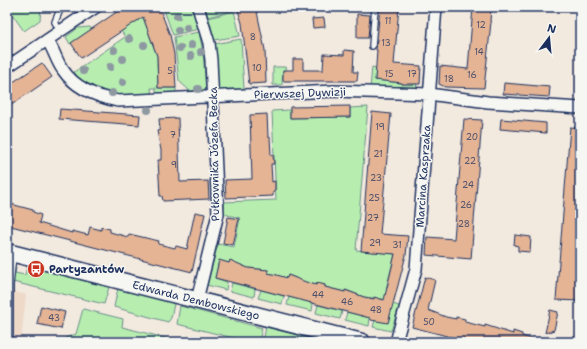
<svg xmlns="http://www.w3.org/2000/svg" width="587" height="349" viewBox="0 0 587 349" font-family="'Shantell Sans',sans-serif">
<rect width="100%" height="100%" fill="#f2e9df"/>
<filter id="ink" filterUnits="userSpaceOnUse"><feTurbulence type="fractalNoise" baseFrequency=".025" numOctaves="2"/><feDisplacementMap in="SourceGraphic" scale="8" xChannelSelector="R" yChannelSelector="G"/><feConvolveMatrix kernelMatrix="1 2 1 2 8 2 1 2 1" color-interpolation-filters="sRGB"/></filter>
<g filter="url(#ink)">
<!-- built -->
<path fill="#eed9c9" d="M 7,290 L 26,295 L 21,341 L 26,342 L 7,342 Z"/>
<!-- green -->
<path fill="#b7eeb0" stroke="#698e87" d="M 7,7 L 41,7 L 40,20 L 24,31 Z
M 163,7 L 192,7 L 199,29 L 173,35 Z
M 205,7 L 233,7 L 233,10 L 208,17 Z
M 234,11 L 240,36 L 214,40 L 209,18 Z
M 143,17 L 157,56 L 158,88 L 176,88 L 176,95 L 156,96 L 156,88 L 151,88 L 152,96 C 123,98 92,97 74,72 L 125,37 L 121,31 Z
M 90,27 L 92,29 L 70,44 L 66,37 L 78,28 Z
M 199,32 L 203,52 L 206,90 L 190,91 L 179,81 L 174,37 Z
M 241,39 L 244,89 L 226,89 L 219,92 L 214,44 Z
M 273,67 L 286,67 L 286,70 L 283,70 L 282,85 L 273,85 Z
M 372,67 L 376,68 L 375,80 L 402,83 L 402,84 L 417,84 L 415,92 L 370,89 Z
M 368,107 L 356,250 L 395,254 L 386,289 L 396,292 L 393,304 L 399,306 L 391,331 L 373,327 L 375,320 L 388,322 L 393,305 L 382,302 L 383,299 L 364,297 L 346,290 L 345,292 L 325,287 L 325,285 L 317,283 L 316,285 L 296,280 L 296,278 L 288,275 L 287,278 L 268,273 L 268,270 L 248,268 L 230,261 L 229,263 L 219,261 L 215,278 L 227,282 L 226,290 L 207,285 L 218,244 L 234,247 L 240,218 L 224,214 L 224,202 L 276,200 L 272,111 L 290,110 L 290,118 L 350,117 L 350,108 Z
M 27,266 L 109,287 L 104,304 L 13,282 L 14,268 L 16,268 L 15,273 L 25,275 Z
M 232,283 L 255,289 L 254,297 L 230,291 Z
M 118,288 L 171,302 L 174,304 L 171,318 L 168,322 L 114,307 Z
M 261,290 L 284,296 L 282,304 L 258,298 Z
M 289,297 L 313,303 L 312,311 L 287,305 Z
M 318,305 L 342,311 L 340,319 L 316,313 Z
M 180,306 L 262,328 L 259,342 L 250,342 L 177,324 Z
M 83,309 L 123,319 L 122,327 L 181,342 L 65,342 L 65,338 L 76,334 Z
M 347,312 L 370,318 L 369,326 L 345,320 Z
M 266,327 L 267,327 L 325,342 L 263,342 Z"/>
<!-- building -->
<path fill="#e4b495" stroke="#1b2f5e" d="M 124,7 L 159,7 L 170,35 L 174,54 L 176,88 L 158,88 L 157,56 L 143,17 L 81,58 L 71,43 Z
M 237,7 L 256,7 L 265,50 L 266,83 L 249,84 L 242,23 Z
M 380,7 L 399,7 L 394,64 L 421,66 L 420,84 L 402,84 L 402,83 L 375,80 L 377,50 L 376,50 Z
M 473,7 L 491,7 L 490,22 L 491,22 L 484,88 L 445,87 L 439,84 L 440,66 L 468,69 Z
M 357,14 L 370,15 L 368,38 L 357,38 Z
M 324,18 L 325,27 L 313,28 L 312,19 Z
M 344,50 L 354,51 L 353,72 L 358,72 L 357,81 L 283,81 L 283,70 L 293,70 L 293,59 L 303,59 L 303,70 L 323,70 L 324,54 L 344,55 Z
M 42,63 L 52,77 L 7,108 L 7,86 Z
M 504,83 L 550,87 L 549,97 L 503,94 Z
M 350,106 L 350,117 L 290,118 L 290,107 Z
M 60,109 L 140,115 L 139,125 L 59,119 Z
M 372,112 L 391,114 L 380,234 L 408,236 L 406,255 L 388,323 L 371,320 L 370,318 L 215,278 L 219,260 L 229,263 L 230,260 L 248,268 L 268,270 L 268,273 L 277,275 L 287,278 L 288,275 L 306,282 L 316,285 L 317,283 L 325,285 L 325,287 L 345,292 L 345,290 L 364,297 L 374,299 L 374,297 L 384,300 L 395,254 L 361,251 Z
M 267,114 L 268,137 L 270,137 L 271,155 L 273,155 L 274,164 L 271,164 L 272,182 L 275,181 L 275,191 L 273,192 L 273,196 L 226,198 L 225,180 L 252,179 L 250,115 Z
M 178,118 L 180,182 L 208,181 L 209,199 L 163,201 L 162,196 L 160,196 L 158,160 L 161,160 L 161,150 L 157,131 L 160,130 L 159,119 Z
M 464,119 L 482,120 L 471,259 L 426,255 L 427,237 L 454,239 Z
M 501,119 L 546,123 L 546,133 L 500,129 Z
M 570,127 L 580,128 L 580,235 L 576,282 L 580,282 L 580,301 L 556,300 Z
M 7,203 L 33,210 L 33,212 L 41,215 L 39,223 L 72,233 L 72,231 L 88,235 L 90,227 L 101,230 L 101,227 L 110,229 L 110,232 L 128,237 L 129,234 L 159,241 L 158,244 L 175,248 L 176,246 L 187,249 L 195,212 L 205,214 L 192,272 L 7,225 Z
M 228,217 L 239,219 L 233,245 L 223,243 Z
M 515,235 L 531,237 L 530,252 L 518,251 L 518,246 L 514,245 Z
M 425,277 L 435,280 L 428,310 L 446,317 L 456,319 L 456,317 L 465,319 L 465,322 L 485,327 L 485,325 L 513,334 L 513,331 L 522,334 L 522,336 L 532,339 L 532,342 L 470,342 L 412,327 Z
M 41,306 L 65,312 L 61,329 L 37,324 Z
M 550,310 L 558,312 L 554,330 L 545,333 Z"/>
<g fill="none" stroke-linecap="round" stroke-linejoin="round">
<defs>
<path id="lane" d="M 60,31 L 55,22 L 61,7
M 372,46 L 375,7
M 10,342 L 10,285 L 13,255"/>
<path id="street" d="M 47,40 C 54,49 56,61 63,70 C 75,88 98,97 118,101 L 334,91 L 429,94 L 488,102 L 580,108
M 7,67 L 96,7
M 197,300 L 218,214 L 211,60 L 209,43 L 198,7
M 396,342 L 416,269 L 436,7"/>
<path id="secondary" d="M 7,252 L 362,342"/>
</defs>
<!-- lane casing -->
<use href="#lane" stroke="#1b2f5e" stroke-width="8"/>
<!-- street casing -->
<use href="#street" stroke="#1b2f5e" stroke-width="14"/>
<!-- secondary casing -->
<use href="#secondary" stroke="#1b2f5e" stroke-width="19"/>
<!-- lane -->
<use href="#lane" stroke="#f6f6f2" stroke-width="5.5"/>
<!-- street -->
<use href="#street" stroke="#f6f6f2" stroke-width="11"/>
<!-- secondary -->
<use href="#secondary" stroke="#f6f6f2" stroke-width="16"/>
</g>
<!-- trees -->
<g fill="#8d98a1">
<circle cx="177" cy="16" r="4"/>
<circle cx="187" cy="28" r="4"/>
<circle cx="178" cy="30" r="4"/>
<circle cx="129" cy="39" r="4"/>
<circle cx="144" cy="45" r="4"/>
<circle cx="191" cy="45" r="4"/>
<circle cx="180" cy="48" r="4"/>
<circle cx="114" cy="50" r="4"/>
<circle cx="201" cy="52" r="4"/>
<circle cx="191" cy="56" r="4"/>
<circle cx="123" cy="59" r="4"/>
<circle cx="110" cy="67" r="4"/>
<circle cx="83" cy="71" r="4"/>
<circle cx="123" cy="82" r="4"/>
<circle cx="198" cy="89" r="4"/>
<circle cx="112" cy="93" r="4"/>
<circle cx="148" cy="110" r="4"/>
</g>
</g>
<!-- icons -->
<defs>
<symbol id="bus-disc" viewBox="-11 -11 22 22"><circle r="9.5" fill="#c8321e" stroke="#f6f6f2"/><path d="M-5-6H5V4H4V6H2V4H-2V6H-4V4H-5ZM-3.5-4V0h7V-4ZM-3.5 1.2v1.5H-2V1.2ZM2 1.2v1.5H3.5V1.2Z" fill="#fff"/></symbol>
</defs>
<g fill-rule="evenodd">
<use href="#bus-disc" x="26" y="259" width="20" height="20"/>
</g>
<g text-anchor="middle" stroke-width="3" stroke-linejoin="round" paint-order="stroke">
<!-- number labels -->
<g font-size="9" fill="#4d506c">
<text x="388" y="24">11</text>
<text x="481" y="28">12</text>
<text x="253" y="40">8</text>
<text x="386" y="46">13</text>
<text x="479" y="55">14</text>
<text x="257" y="71">10</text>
<text x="170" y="74">5</text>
<text x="389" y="77">15</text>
<text x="412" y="77">17</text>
<text x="472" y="78">16</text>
<text x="449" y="82">18</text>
<text x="380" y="130">19</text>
<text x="173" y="138">7</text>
<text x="472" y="140">20</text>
<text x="378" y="157">21</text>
<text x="470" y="164">22</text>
<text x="174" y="168">9</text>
<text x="376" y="181">23</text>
<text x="468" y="188">24</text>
<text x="374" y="201">25</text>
<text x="466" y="208">26</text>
<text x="373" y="221">27</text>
<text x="464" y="227">28</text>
<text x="375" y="246">29</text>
<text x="397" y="248">31</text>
<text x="318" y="298">44</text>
<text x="347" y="305">46</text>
<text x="376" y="313">48</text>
<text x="54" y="321">43</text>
<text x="429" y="325">50</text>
</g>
<!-- street labels -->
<g font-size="11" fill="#1b2f5e" stroke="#f6f6f2">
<text transform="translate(300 93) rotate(-2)" y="4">Pierwszej Dywizji</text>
<text transform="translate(214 154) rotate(-91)" y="4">Pułkownika Józefa Becka</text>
<text transform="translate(423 176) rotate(-86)" y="4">Marcina Kasprzaka</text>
<text transform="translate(196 300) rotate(14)" y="4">Edwarda Dembowskiego</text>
</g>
<!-- poi labels -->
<g font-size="11" font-weight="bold" fill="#1b2f5e" stroke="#f6f6f2" text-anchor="start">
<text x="49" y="273">Partyzantów</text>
</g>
</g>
<!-- margin -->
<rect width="587" height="349" fill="none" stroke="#f6f6f2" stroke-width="24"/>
<rect x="12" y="12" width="563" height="325" fill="none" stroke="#1b2f5e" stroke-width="1.5" filter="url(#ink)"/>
<!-- north arrow -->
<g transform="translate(549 38) rotate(16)" stroke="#f6f6f2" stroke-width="3" paint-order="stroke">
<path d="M0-3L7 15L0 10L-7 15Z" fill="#1b2f5e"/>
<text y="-6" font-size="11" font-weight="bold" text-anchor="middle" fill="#1b2f5e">N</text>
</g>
</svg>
